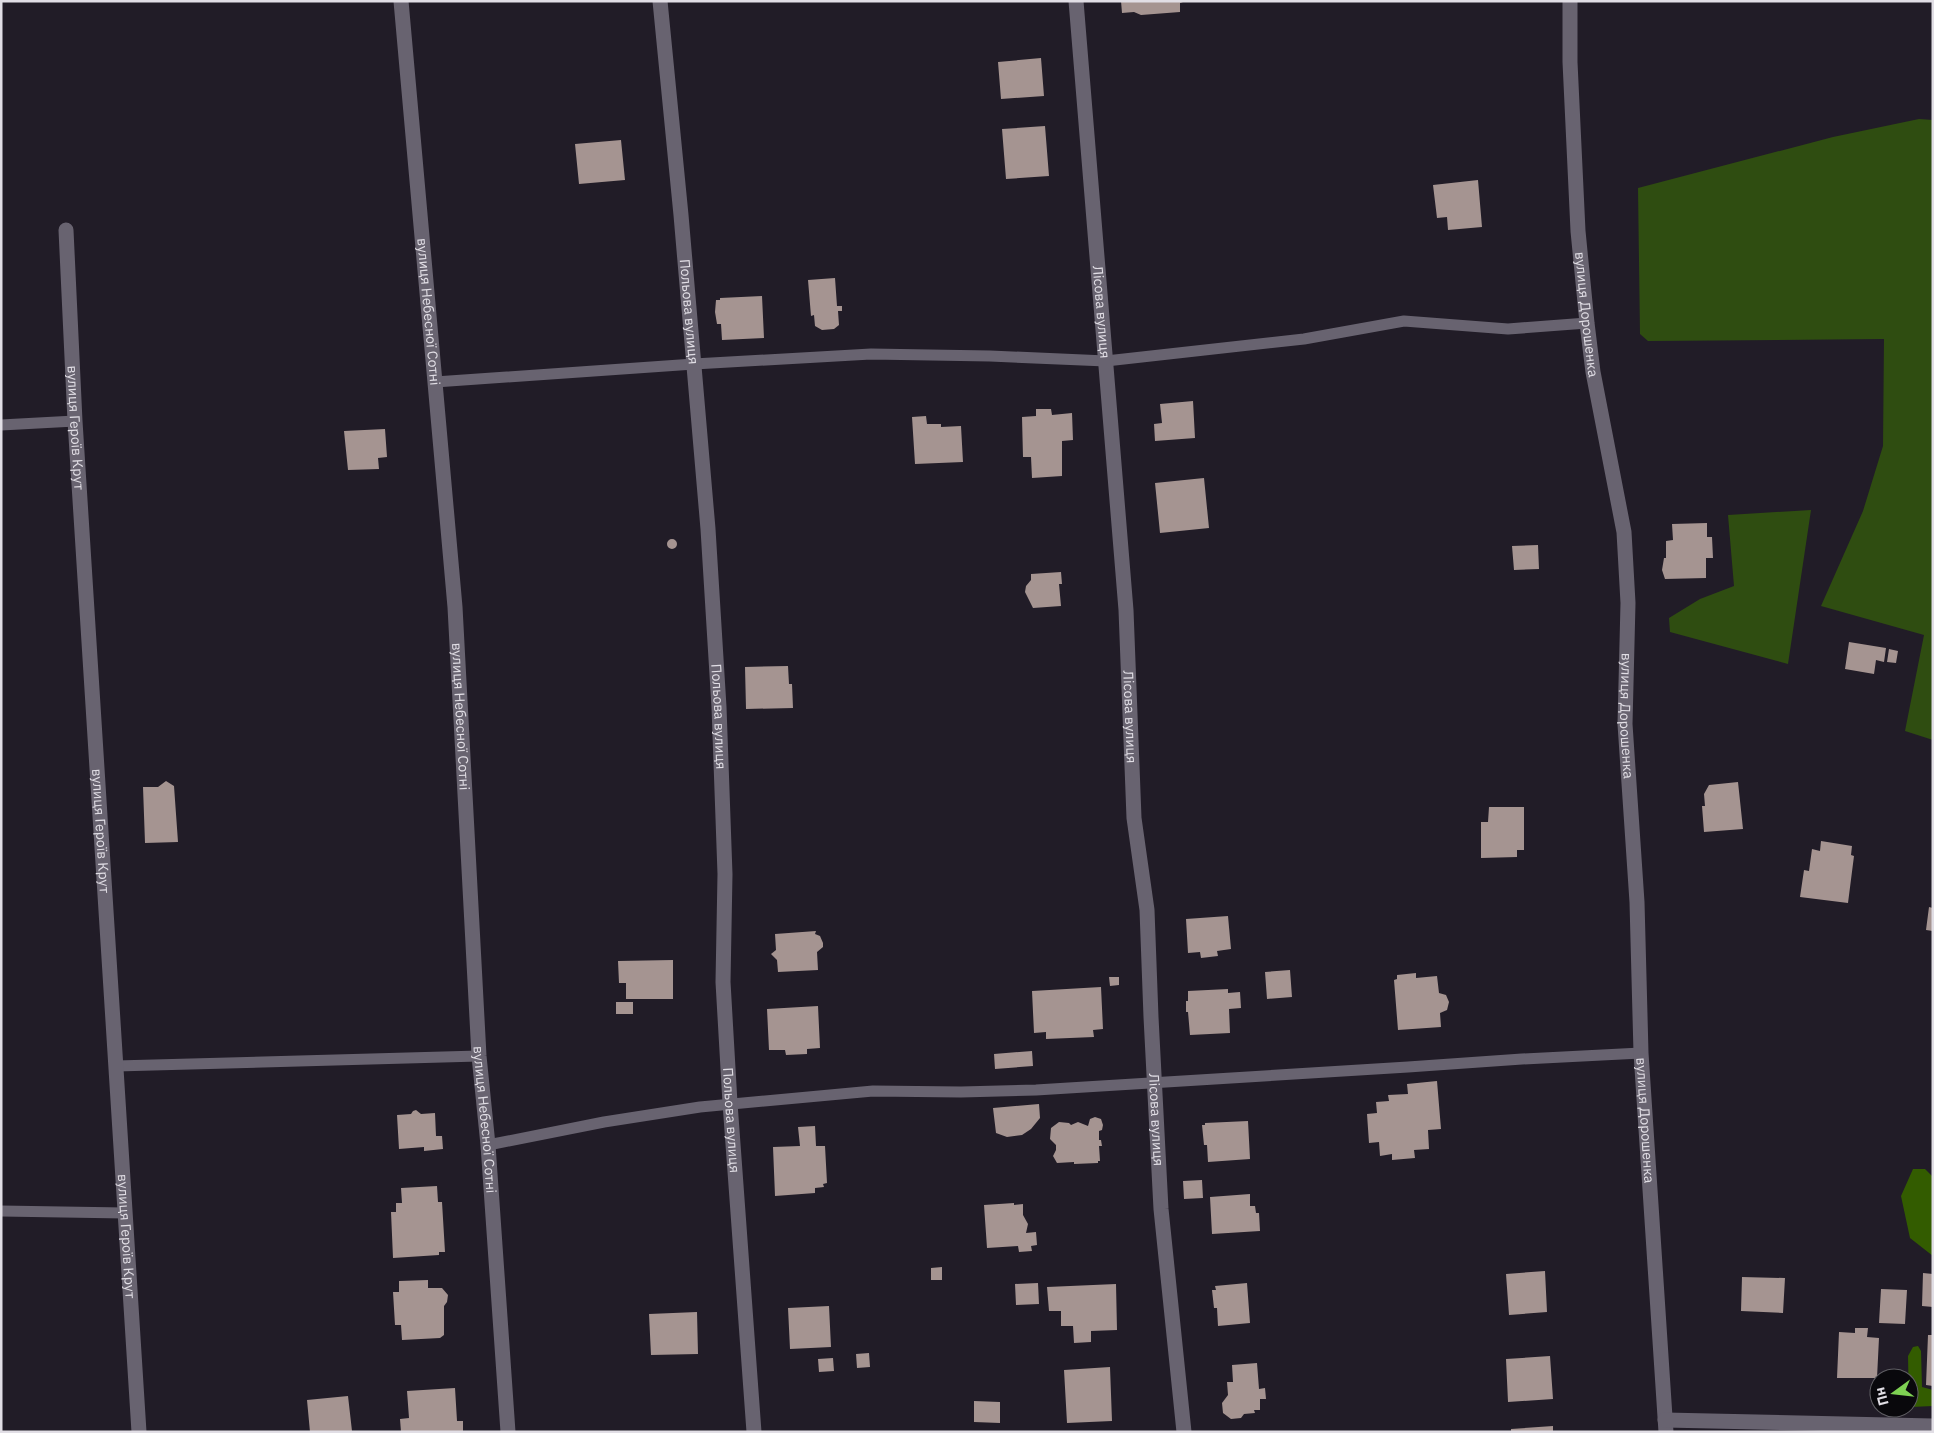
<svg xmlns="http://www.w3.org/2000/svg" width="1934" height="1433" viewBox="0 0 1934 1433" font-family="'IBM Plex Sans',sans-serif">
<rect width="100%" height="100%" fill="#211c27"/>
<!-- green -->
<path fill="#2f4d11" d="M 1919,119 L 1933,120 L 1933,740 L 1905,731 L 1924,635 L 1821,606 L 1863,511 L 1883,446 L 1884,339 L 1648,341 L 1640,334 L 1638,188 L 1833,137 Z
M 1811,510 L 1788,664 L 1670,632 L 1669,618 L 1700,599 L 1734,586 L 1728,515 Z"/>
<!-- forest -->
<path fill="#335c00" d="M 1913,1169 L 1925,1169 L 1933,1177 L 1933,1256 L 1910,1238 L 1901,1196 Z
M 1918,1346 L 1921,1351 L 1922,1387 L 1933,1390 L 1933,1406 L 1911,1407 L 1909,1405 L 1908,1356 L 1913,1347 Z"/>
<!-- building -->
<path fill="#a59491" d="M 1121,1 L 1183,1 L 1183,2 L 1180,3 L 1180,12 L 1141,15 L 1134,12 L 1122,13 Z
M 1041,58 L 1044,96 L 1001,99 L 998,62 Z
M 1045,126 L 1049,176 L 1006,179 L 1002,129 Z
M 621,140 L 625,180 L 579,184 L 575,144 Z
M 1478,180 L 1482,227 L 1448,230 L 1447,217 L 1437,218 L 1433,185 Z
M 835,278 L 837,306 L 842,306 L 842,311 L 838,311 L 839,325 L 834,329 L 822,330 L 815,326 L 814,315 L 811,316 L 808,280 Z
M 762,296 L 764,338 L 722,340 L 721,324 L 717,324 L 715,312 L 716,300 L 720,300 L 720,298 Z
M 1193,401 L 1195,438 L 1155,441 L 1154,424 L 1162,423 L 1160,404 Z
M 1036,409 L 1051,409 L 1052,415 L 1072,413 L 1073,440 L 1062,441 L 1062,476 L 1032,478 L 1031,457 L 1023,457 L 1022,417 L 1036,416 Z
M 926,416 L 927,424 L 941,424 L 941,427 L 961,426 L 963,462 L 915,464 L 912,417 Z
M 385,429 L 387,457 L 378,458 L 379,469 L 348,470 L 344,431 Z
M 1204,478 L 1209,528 L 1160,533 L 1155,483 Z
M 1707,523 L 1707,537 L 1712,537 L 1713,558 L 1706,558 L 1706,578 L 1665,579 L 1662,570 L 1664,558 L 1666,558 L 1666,541 L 1673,540 L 1672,524 Z
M667 544a5 5 0 1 1 10 0a5 5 0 1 1-10 0Z
M 1538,545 L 1539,569 L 1514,570 L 1512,546 Z
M 1061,572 L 1062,584 L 1059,584 L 1061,606 L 1033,608 L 1025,592 L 1026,586 L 1031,580 L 1031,574 Z
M 1849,642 L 1886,648 L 1884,662 L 1876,660 L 1874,674 L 1845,669 Z
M 1889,649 L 1898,651 L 1896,663 L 1887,662 Z
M 788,666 L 789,684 L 792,684 L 793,708 L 746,709 L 745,667 Z
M 166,781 L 174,786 L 178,842 L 145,843 L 143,787 L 158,787 Z
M 1738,782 L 1743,829 L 1704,832 L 1702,806 L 1705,806 L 1704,794 L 1709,785 Z
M 1489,807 L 1524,807 L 1524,850 L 1517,850 L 1517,857 L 1481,858 L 1481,822 L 1488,822 Z
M 1821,841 L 1852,846 L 1851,855 L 1854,856 L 1848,903 L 1800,897 L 1804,870 L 1809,871 L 1812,849 L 1820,851 Z
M 1929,907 L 1933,908 L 1933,931 L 1926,930 Z
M 1228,916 L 1231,949 L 1217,951 L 1218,956 L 1201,958 L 1200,952 L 1188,953 L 1186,919 Z
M 816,931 L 815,934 L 820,936 L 823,943 L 823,947 L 817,952 L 818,970 L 778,972 L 777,960 L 771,954 L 776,950 L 775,934 Z
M 673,960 L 673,999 L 626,999 L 626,983 L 619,983 L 618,961 Z
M 1290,970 L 1292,997 L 1267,999 L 1265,972 Z
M 1416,973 L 1416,978 L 1437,976 L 1439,993 L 1446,995 L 1449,1002 L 1447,1010 L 1440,1013 L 1441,1027 L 1398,1030 L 1394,980 L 1397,979 L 1397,975 Z
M 1109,977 L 1119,977 L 1119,985 L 1110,986 Z
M 1101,987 L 1103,1029 L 1093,1030 L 1094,1037 L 1046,1039 L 1046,1032 L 1034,1033 L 1032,991 Z
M 1228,989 L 1228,993 L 1240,992 L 1241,1008 L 1229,1009 L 1230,1033 L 1190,1035 L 1188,1012 L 1186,1012 L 1186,1001 L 1188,1001 L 1188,991 Z
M 616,1002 L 633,1002 L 633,1014 L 616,1014 Z
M 818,1006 L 820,1048 L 807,1049 L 807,1054 L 786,1055 L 785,1050 L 769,1050 L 767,1009 Z
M 1032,1051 L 1033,1066 L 995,1069 L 994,1054 Z
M 1437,1081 L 1441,1129 L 1428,1130 L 1429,1149 L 1414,1150 L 1415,1158 L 1392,1160 L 1392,1154 L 1380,1156 L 1379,1142 L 1369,1143 L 1367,1114 L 1377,1113 L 1376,1102 L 1389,1101 L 1388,1095 L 1408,1094 L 1407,1084 Z
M 1039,1104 L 1040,1118 L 1031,1129 L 1022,1135 L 1007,1137 L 996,1133 L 993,1108 Z
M 416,1110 L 421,1114 L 435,1113 L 436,1136 L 442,1136 L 443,1149 L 424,1151 L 424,1147 L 399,1149 L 397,1115 L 411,1114 L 413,1111 Z
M 1095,1117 L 1101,1119 L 1103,1125 L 1102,1130 L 1099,1131 L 1099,1140 L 1101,1140 L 1102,1146 L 1099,1146 L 1100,1161 L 1098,1161 L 1098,1163 L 1074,1164 L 1074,1162 L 1057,1163 L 1053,1156 L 1056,1150 L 1056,1145 L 1050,1139 L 1051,1128 L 1059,1122 L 1069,1123 L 1071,1125 L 1078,1122 L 1088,1126 L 1090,1119 Z
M 1248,1121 L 1250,1159 L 1208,1162 L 1207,1145 L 1204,1145 L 1202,1125 L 1205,1125 L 1205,1123 Z
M 815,1126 L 816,1146 L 825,1146 L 827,1183 L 823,1184 L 824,1187 L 815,1188 L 815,1193 L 775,1196 L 773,1147 L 800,1146 L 798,1127 Z
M 1202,1180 L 1203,1198 L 1184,1199 L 1183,1181 Z
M 437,1186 L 438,1202 L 442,1202 L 445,1252 L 439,1252 L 439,1255 L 393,1258 L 391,1212 L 396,1212 L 396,1203 L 402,1203 L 401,1188 Z
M 1250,1194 L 1250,1206 L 1255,1206 L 1256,1213 L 1259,1213 L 1260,1231 L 1212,1234 L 1210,1197 Z
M 1014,1203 L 1014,1205 L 1023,1204 L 1023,1215 L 1028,1224 L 1026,1233 L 1036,1232 L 1037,1245 L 1031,1246 L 1032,1251 L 1019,1252 L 1018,1246 L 987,1248 L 984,1205 Z
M 942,1267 L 942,1280 L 931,1280 L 931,1268 Z
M 1545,1271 L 1547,1312 L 1509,1315 L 1506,1274 Z
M 1923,1273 L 1933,1274 L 1933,1307 L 1922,1306 Z
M 1742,1277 L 1785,1278 L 1783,1313 L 1741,1311 Z
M 428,1280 L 428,1288 L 442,1288 L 448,1295 L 447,1302 L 444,1306 L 444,1335 L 440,1338 L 402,1340 L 401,1325 L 395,1325 L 393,1292 L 399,1292 L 399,1281 Z
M 1038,1283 L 1039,1304 L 1016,1305 L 1015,1284 Z
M 1247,1283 L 1250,1323 L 1218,1326 L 1217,1308 L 1214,1308 L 1212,1290 L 1216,1290 L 1215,1286 Z
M 1116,1284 L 1117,1330 L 1091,1331 L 1091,1342 L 1074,1343 L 1073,1326 L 1061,1326 L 1061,1311 L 1049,1311 L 1047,1287 Z
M 1881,1289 L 1907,1290 L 1905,1324 L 1879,1323 Z
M 829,1306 L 831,1347 L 790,1349 L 788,1308 Z
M 697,1312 L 698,1354 L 651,1355 L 649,1314 Z
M 1855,1328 L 1868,1328 L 1867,1337 L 1879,1338 L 1877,1378 L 1837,1378 L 1839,1332 L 1855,1333 Z
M 1928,1335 L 1933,1335 L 1933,1386 L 1926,1385 Z
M 869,1353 L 870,1367 L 857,1368 L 856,1354 Z
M 1550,1356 L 1553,1399 L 1508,1402 L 1506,1359 Z
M 833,1358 L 834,1371 L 819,1372 L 818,1359 Z
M 1257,1363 L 1259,1389 L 1265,1388 L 1266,1399 L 1260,1399 L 1260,1410 L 1254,1410 L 1255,1413 L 1244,1414 L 1241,1418 L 1231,1419 L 1223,1413 L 1222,1403 L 1228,1395 L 1227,1382 L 1233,1382 L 1232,1365 Z
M 1110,1367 L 1112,1421 L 1067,1423 L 1064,1370 Z
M 455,1388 L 457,1421 L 463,1421 L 463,1432 L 401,1432 L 400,1419 L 409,1418 L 407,1391 Z
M 348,1396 L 352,1431 L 310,1432 L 307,1400 Z
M 974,1401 L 1000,1402 L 1000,1423 L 974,1422 Z
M 1553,1426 L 1553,1432 L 1511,1432 L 1511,1429 Z"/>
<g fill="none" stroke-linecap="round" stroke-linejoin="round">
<!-- lane -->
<path stroke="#686370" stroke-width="11" d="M 435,382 L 694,364 L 871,354 L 990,356 L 1106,361 L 1304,339 L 1404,321 L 1508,329 L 1587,323
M 1,425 L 75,421
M 116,1066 L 479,1056
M 488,1145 L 604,1122 L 700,1107 L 873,1091 L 961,1092 L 1036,1090 L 1408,1067 L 1522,1059 L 1641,1053
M 1,1211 L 125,1213"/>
<!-- street -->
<g stroke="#686370" stroke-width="15">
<path id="s1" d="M 401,1 L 455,607 L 479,1056 L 488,1145 L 508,1432"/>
<path id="s2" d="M 660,1 L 681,215 L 708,529 L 719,707 L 725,874 L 723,982 L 730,1103 L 754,1432"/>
<path id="s3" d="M 1076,1 L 1126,610 L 1134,818 L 1147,910 L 1151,1017 L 1161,1209 L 1184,1432"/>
<path id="s4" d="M 1570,1 L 1570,62 L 1578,231 L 1587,323 L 1593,372 L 1624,532 L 1628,603 L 1625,724 L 1637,902 L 1641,1053 L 1666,1432"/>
<path id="s5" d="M 66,230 L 75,421 L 139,1432"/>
<path d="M 1665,1420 L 1933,1426"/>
</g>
</g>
<g text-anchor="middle" stroke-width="5" stroke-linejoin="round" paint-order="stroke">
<!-- street labels -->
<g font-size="14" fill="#e1dee5" stroke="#09080c">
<text dy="5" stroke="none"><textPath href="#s1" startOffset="312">вулиця Небесної Сотні</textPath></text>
<text dy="5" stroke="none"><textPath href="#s2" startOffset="312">Польова вулиця</textPath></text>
<text dy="5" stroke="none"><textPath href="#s3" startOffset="312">Лісова вулиця</textPath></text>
<text dy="5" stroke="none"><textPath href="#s4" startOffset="314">вулиця Дорошенка</textPath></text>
<text dy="5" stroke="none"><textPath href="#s5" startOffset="198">вулиця Героїв Крут</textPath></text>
<text dy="5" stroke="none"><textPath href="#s4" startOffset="719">вулиця Дорошенка</textPath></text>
<text dy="5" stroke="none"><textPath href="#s1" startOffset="718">вулиця Небесної Сотні</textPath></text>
<text dy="5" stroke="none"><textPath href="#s2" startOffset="718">Польова вулиця</textPath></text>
<text dy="5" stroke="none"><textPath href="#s3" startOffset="718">Лісова вулиця</textPath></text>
<text dy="5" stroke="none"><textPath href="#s5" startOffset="602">вулиця Героїв Крут</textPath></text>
<text dy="5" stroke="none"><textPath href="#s1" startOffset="1122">вулиця Небесної Сотні</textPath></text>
<text dy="5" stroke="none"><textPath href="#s2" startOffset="1122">Польова вулиця</textPath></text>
<text dy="5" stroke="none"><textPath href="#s3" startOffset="1122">Лісова вулиця</textPath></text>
<text dy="5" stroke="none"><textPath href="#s4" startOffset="1124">вулиця Дорошенка</textPath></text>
<text dy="5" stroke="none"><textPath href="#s5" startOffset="1008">вулиця Героїв Крут</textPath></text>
</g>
</g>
<!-- border -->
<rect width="1934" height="1433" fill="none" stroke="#e1dee5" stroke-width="5"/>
<!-- north arrow -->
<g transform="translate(1894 1393) rotate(255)"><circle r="24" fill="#09080c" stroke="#5f5e63"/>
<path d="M0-4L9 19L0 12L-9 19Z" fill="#7ed153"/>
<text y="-8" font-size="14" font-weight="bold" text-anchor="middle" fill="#e1dee5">Пн</text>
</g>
</svg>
